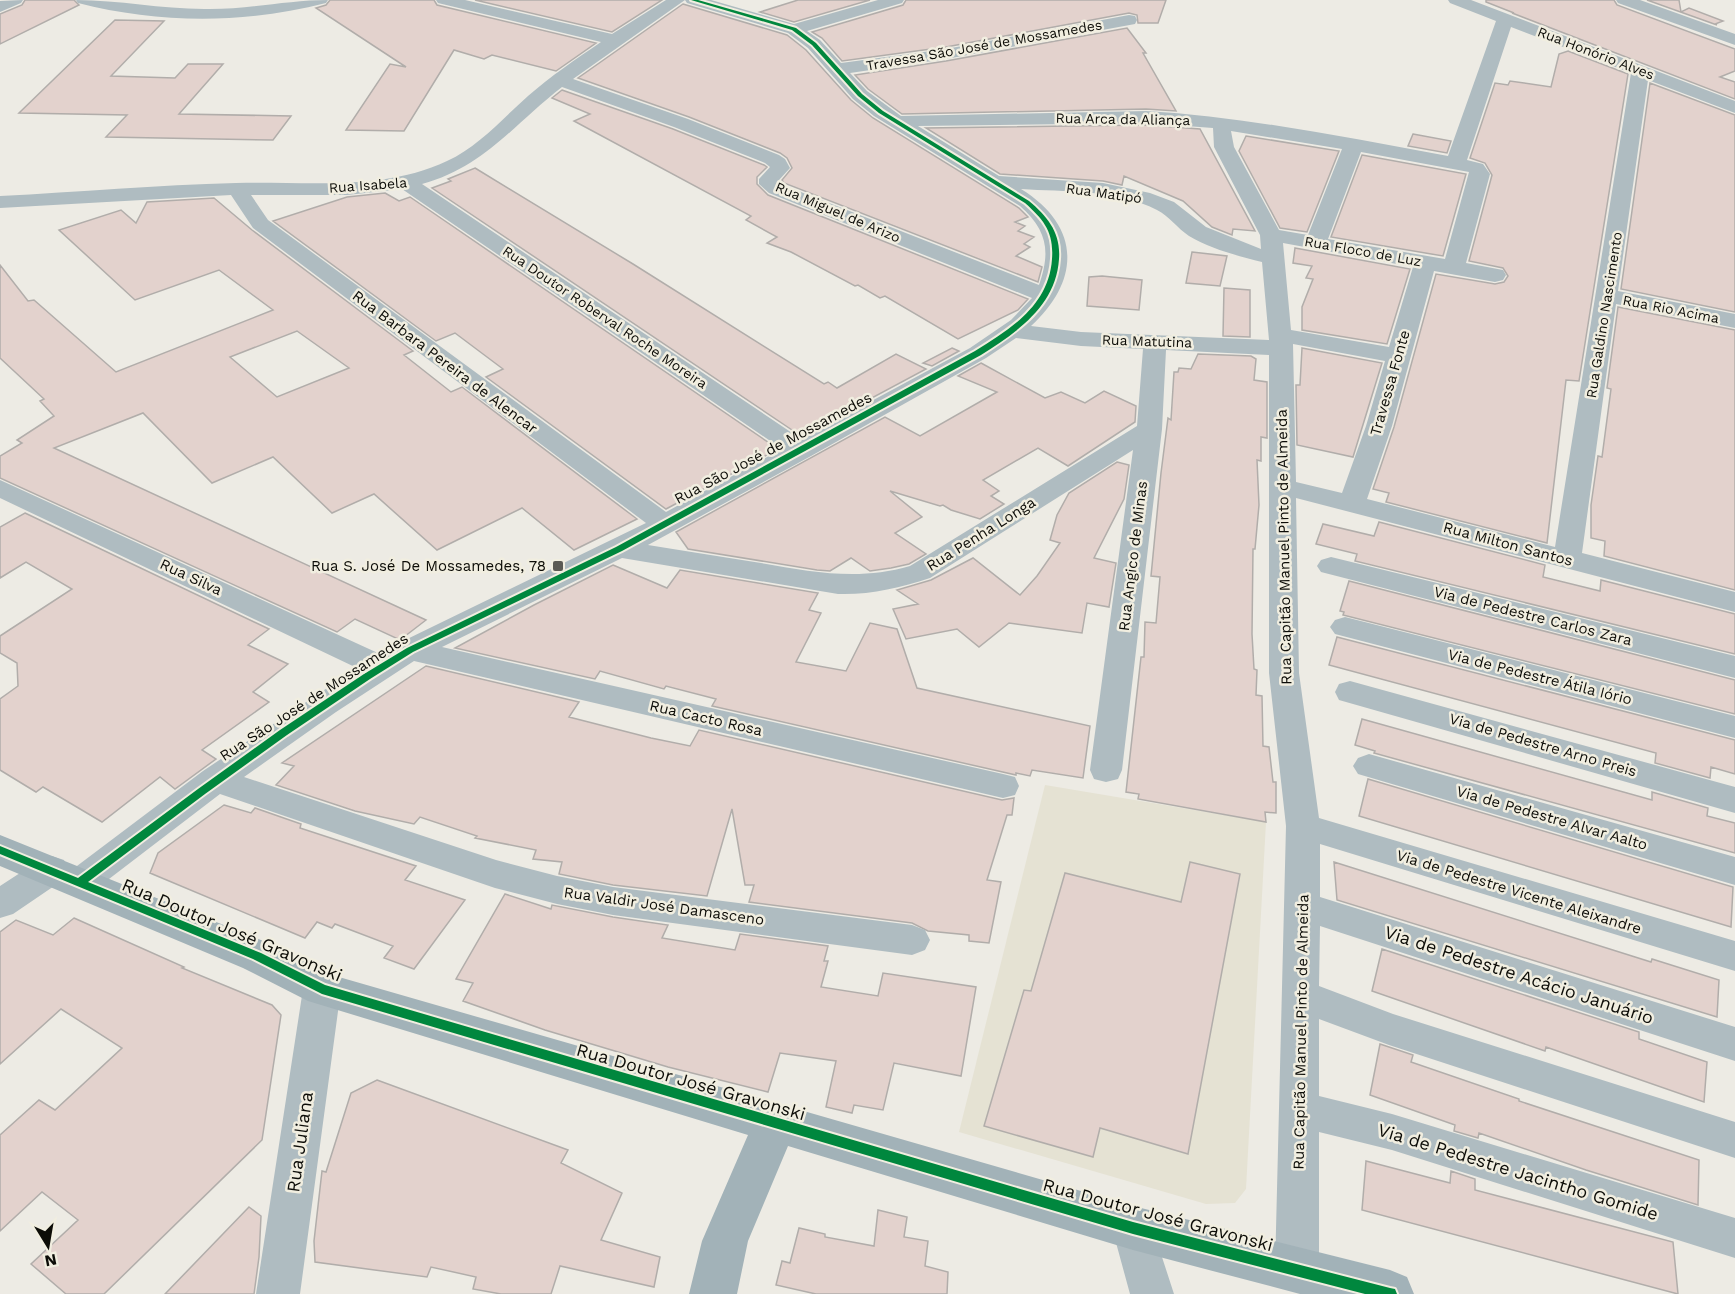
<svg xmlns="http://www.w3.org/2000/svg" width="1735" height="1294" viewBox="0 0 1735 1294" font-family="'Work Sans',sans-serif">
<rect width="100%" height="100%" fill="#edebe4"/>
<!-- built -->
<path fill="#e5e2d3" d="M 1045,785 L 1266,822 L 1246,1189 L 1235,1203 L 1206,1204 L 959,1132 Z"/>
<!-- building -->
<path fill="#e3d2cd" stroke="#b1adaa" stroke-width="1.5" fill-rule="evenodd" d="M 25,0 L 74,0 L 79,5 L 0,44 L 0,14 L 22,5 Z
M 330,0 L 434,0 L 437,5 L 596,43 L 556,71 L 492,55 L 484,59 L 454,50 L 404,131 L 346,130 L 390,64 L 406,67 L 316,8 L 326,5 Z
M 475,0 L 662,0 L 612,32 Z
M 798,0 L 870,0 L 794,22 L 760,12 Z
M 906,0 L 1166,0 L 1158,23 L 1138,23 L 1137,15 L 1129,13 L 946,47 L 842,61 L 822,38 L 812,32 L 903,5 Z
M 1486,0 L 1614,0 L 1617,5 L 1735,49 L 1735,71 L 1720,77 L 1735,82 L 1735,99 L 1512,13 L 1514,13 L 1486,2 Z
M 1647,0 L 1679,0 L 1681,12 L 1689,8 L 1723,21 L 1715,24 L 1717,25 Z
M 683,4 L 787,35 L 806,50 L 851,100 L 873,118 L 1019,208 L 1028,217 L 1015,222 L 1025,226 L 1018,231 L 1034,237 L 1024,244 L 1030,247 L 1016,256 L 1042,267 L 1038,282 L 784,183 L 782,180 L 792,168 L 787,158 L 780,153 L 689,117 L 578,78 Z
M 115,20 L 164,21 L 111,76 L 175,78 L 188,64 L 223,64 L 179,114 L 291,116 L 273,140 L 106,137 L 127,115 L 19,113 Z
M 1127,28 L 1146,53 L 1143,53 L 1176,111 L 1146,109 L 902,114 L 868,89 L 855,75 L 946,61 Z
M 1568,51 L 1628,74 L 1579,381 L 1566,380 L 1547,543 L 1386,502 L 1389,493 L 1373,489 L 1394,427 L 1436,274 L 1495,284 L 1504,282 L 1508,276 L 1503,268 L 1469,261 L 1492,175 L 1485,163 L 1470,158 L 1495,83 L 1508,85 L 1510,81 L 1551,87 L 1559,54 Z
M 1650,83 L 1735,115 L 1735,312 L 1621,289 Z
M 562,90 L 673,129 L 764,165 L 767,167 L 757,177 L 757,184 L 768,195 L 1028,299 L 1018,310 L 958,339 L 885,296 L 880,298 L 858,285 L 855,286 L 791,252 L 767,243 L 777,237 L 746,220 L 751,216 L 574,121 L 590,114 L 552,98 Z
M 1146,125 L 1200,129 L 1255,231 L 1233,229 L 1232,235 L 1212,227 L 1183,201 L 1124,176 L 1122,185 L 1103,181 L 1000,174 L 926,128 Z
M 1413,134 L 1451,141 L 1447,153 L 1408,146 Z
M 1246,136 L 1339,151 L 1307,232 L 1280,228 L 1239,151 Z
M 1362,155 L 1466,174 L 1443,256 L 1331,237 Z
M 475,168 L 633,264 L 824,384 L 828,382 L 837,388 L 896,354 L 926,369 L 801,436 L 432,188 L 451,181 L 448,179 Z
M 385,193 L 399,201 L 410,197 L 778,449 L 666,509 L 486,377 L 503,369 L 455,333 L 436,341 L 273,221 L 347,197 Z
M 214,198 L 252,230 L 413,351 L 404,355 L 451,392 L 462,387 L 637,519 L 574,550 L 522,508 L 437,550 L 374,494 L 332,513 L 273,457 L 212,483 L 143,413 L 54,448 L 426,620 L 400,640 L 355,619 L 337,632 L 0,478 L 0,456 L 22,443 L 17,440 L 54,416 L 40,401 L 44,399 L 0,358 L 0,265 L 28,301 L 34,300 L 116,372 L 273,310 L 219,270 L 135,300 L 59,230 L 121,210 L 136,223 L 147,202 ZM 297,331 L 349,368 L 277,397 L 230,357 Z
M 1295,248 L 1410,269 L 1387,344 L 1302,330 L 1302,307 L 1313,279 L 1306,278 L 1312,266 L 1293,263 Z
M 1192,252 L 1227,256 L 1220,286 L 1186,283 Z
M 1102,276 L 1142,280 L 1139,310 L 1087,306 L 1089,277 Z
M 1224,288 L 1250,290 L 1250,337 L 1223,336 Z
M 1618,307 L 1735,330 L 1735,590 L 1604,556 L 1605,541 L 1591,538 L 1591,505 L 1598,456 L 1602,457 L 1611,389 L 1607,388 Z
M 952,348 L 959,351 L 932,366 L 923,363 Z
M 1302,348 L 1382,363 L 1353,457 L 1297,445 L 1296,385 L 1300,385 Z
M 1198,354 L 1251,356 L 1256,359 L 1254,380 L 1267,382 L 1267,438 L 1261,437 L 1261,461 L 1257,460 L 1259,505 L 1255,549 L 1253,549 L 1252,634 L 1254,669 L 1257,670 L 1256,695 L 1262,696 L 1263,746 L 1269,747 L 1273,782 L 1276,782 L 1276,813 L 1265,812 L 1266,822 L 1138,799 L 1139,794 L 1126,792 L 1141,657 L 1144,657 L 1145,622 L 1156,623 L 1160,577 L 1151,576 L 1161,473 L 1168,418 L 1171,420 L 1174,372 L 1178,372 L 1179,368 L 1191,369 Z
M 981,363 L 1045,398 L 1061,392 L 1085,403 L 1104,391 L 1136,406 L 1135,422 L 1068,466 L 1038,448 L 983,480 L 999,491 L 991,496 L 1004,504 L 980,519 L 951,510 L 943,505 L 940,506 L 890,491 L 922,517 L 895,533 L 926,554 L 909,564 L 891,568 L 870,571 L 851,558 L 830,571 L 817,570 L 688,549 L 676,532 L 885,417 L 920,436 L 997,392 L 958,376 Z
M 1117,462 L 1129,465 L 1124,499 L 1094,558 L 1116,563 L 1109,607 L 1087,603 L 1082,633 L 1009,623 L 979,647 L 957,629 L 906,639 L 893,609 L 918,604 L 897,590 L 931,580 L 973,558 L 1020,595 L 1037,576 L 1060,543 L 1050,540 L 1057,515 L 1069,493 Z
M 25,513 L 269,629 L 248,645 L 288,664 L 253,692 L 269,702 L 202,750 L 216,759 L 175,789 L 160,777 L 102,822 L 43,787 L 36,792 L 0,770 L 0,699 L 18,686 L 17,663 L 0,653 L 0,636 L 72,589 L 26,562 L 0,578 L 0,527 Z
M 1379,522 L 1545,565 L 1543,577 L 1600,591 L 1601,580 L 1735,614 L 1735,654 L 1355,561 L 1357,554 L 1316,544 L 1323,524 L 1374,536 Z
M 613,565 L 667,588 L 680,570 L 818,593 L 809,610 L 821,613 L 796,662 L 846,671 L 870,623 L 897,629 L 917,688 L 1090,726 L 1083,778 L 1032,770 L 1030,776 L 1016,773 L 1016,775 L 712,706 L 716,699 L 666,686 L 664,689 L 600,671 L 595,679 L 455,648 L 534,605 Z
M 1349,581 L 1735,680 L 1735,714 L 1343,615 L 1344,612 L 1340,611 Z
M 1337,637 L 1735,740 L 1735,774 L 1711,767 L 1710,778 L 1655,763 L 1656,753 L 1329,665 Z
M 426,666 L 579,702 L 569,717 L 651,738 L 690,746 L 699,730 L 1002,800 L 1014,798 L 1012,815 L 1007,815 L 987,880 L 1001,882 L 989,943 L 969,941 L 969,935 L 928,931 L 912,923 L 749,902 L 754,885 L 745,885 L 732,809 L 707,896 L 613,885 L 559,874 L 562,862 L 533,859 L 536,850 L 475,838 L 477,836 L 420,817 L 414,824 L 355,811 L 276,785 L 294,766 L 282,763 Z
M 1362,719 L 1652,800 L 1652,792 L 1708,808 L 1707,816 L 1735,823 L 1735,853 L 1374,753 L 1375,751 L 1355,745 Z
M 1368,779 L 1733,887 L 1731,927 L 1359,816 Z
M 224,805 L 251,813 L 255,808 L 301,824 L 300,828 L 416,866 L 405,880 L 465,900 L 414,969 L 384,958 L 393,946 L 335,924 L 332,928 L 317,922 L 305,938 L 150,873 L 158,853 Z
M 1190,862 L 1240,874 L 1188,1154 L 1100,1128 L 1093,1157 L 984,1126 L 1024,990 L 1031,991 L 1065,873 L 1181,902 Z
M 1334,862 L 1651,962 L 1652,959 L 1719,980 L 1717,1017 L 1337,900 Z
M 505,894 L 551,909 L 552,905 L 613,917 L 668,925 L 662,938 L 735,950 L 740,934 L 828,946 L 824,961 L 828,961 L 821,987 L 878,996 L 883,973 L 976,987 L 961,1076 L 894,1063 L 883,1110 L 854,1105 L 852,1113 L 826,1107 L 836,1061 L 780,1053 L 768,1092 L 668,1067 L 545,1030 L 463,1001 L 473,983 L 456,979 Z
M 74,918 L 184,967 L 182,968 L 272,1005 L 281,1015 L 262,1140 L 104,1294 L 66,1294 L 31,1264 L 78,1220 L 42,1192 L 0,1231 L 0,1135 L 39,1100 L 55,1110 L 122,1048 L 61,1009 L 0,1064 L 0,932 L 16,920 L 53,935 Z
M 1382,949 L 1639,1032 L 1639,1039 L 1707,1062 L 1704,1102 L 1546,1047 L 1545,1051 L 1372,991 Z
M 1380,1044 L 1413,1055 L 1411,1062 L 1519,1099 L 1519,1101 L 1699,1160 L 1698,1205 L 1586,1170 L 1479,1133 L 1478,1138 L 1454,1131 L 1455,1125 L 1370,1095 Z
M 377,1080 L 568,1150 L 561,1163 L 622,1193 L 601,1240 L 660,1257 L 654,1287 L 560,1266 L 551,1294 L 501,1294 L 473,1289 L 476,1277 L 431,1267 L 427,1277 L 315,1262 L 314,1241 L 322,1171 L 326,1172 L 351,1093 Z
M 1366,1161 L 1450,1183 L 1451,1171 L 1475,1179 L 1475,1190 L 1673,1242 L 1678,1294 L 1362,1210 Z
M 249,1207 L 261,1216 L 259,1257 L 254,1294 L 165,1294 Z
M 878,1210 L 907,1217 L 904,1237 L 928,1241 L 925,1266 L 948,1272 L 947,1294 L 816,1294 L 776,1285 L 782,1261 L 790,1263 L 799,1228 L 825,1234 L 825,1237 L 874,1246 Z"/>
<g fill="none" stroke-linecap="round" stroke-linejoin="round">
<!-- street -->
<path fill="#afbcc1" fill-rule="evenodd" d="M 23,0 L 21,3 L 0,12 L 0,1 Z
M 76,0 C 119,0 161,9 204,9 C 246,10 287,0 328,0 L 326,3 C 245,24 160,24 78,3 Z
M 436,0 L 465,0 L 612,34 L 666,0 L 711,0 L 794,24 L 878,0 L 904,0 L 902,3 L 807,31 L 820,40 L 841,63 L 946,49 L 1129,15 L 1135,16 L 1137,20 L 1135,24 L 946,59 L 850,73 L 867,91 L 901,116 L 1146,111 C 1248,117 1348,138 1448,156 L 1496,21 L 1450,3 L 1448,0 L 1471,0 L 1735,101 L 1735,113 L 1648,80 L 1618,291 L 1735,314 L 1735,328 L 1616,304 L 1582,553 L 1735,592 L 1735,612 L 1296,498 L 1299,673 L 1319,818 L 1735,941 L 1735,971 L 1320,844 L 1320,897 L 1735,1027 L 1735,1061 L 1320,926 L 1319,986 L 1393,1014 L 1735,1122 L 1735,1158 L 1389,1045 L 1319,1019 L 1319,1096 L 1392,1114 L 1735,1218 L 1735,1258 L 1392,1150 L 1319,1132 L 1319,1270 L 1312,1285 L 1297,1291 L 1282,1285 L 1275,1270 L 1286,826 L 1269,673 L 1269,355 L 1166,350 L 1162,429 L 1122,770 L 1118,779 L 1106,782 L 1094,779 L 1090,770 L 1133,450 L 930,578 C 899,588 870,595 838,594 L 622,558 L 442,647 L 1003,774 L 1015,777 L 1019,786 L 1015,795 L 1003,798 L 414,661 L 336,712 L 244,777 L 496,860 L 557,876 L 613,887 L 912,925 L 925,930 L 930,940 L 925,950 L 912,955 L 613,915 L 557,904 L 495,888 L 220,794 L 92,892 L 80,896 L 68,892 L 63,880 L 13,914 L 0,918 L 0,886 L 40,860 L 52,856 L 64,860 L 69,872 L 203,771 L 357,668 L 0,498 L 0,480 L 380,654 L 399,643 L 646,523 L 253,228 L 231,195 L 0,208 L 0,196 C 79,192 157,185 236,183 C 306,181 381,192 447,161 C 478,147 502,119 528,96 C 551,76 576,59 601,42 L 438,3 ZM 685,0 L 687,3 L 788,33 L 808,48 L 853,99 L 874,116 L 1020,206 C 1047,230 1051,251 1039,285 L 783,185 L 779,180 L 790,168 L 785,159 L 779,155 L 688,119 L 573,79 ZM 1511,27 L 1631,73 L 1555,547 L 1367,499 L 1392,426 L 1434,271 L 1495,282 L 1503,280 L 1506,275 L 1503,270 L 1466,263 L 1490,174 L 1483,164 L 1467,160 ZM 562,87 L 674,127 L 765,163 L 770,167 L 759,179 L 759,184 L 769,193 L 1032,298 L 1011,320 L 970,348 L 801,439 L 422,184 C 483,168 514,124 562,87 ZM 1146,123 L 1213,128 L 1214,147 L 1260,235 L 1261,249 L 1206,227 L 1174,202 L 1150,193 L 1103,183 L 999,176 L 918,126 ZM 1231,131 L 1342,149 L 1308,235 L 1279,230 L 1234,147 ZM 1361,152 L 1469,172 L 1445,259 L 1328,239 ZM 402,189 L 782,449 L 666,512 L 268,220 L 251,195 L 347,195 ZM 1021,189 C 1064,192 1117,189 1157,210 C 1169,216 1177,228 1189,236 C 1211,249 1238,256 1262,262 L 1269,340 L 1081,332 L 1031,326 C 1081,280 1081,226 1021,189 ZM 1283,243 L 1413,267 L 1389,347 L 1291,330 ZM 1016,338 L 1081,346 L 1143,349 L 1137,426 L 910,566 C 859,581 812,572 761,563 C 723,557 685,551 648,545 L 811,456 L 986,358 ZM 1293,344 L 1385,361 L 1366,426 L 1342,493 L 1296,482 Z
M 1616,0 L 1640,0 L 1735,34 L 1735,45 L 1618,3 Z
M 1331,557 L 1735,656 L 1735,678 L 1321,572 L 1317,566 L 1321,560 Z
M 1345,617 L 1735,716 L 1735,738 L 1335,634 L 1330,627 L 1335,620 Z
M 1350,681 L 1735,787 L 1735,813 L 1339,700 L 1335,692 L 1339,684 Z
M 1369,754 L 1735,857 L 1735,885 L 1358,774 L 1353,766 L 1358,758 Z
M 322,973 L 335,978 L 341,989 L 300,1294 L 256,1294 L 303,989 L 309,978 Z
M 1133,1208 L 1148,1214 L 1174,1294 L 1130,1294 L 1112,1228 L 1118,1214 Z"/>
<!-- secondary -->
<path fill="#a2b2b8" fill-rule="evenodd" d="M 0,835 L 271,944 L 332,975 L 1133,1206 L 1390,1270 L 1407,1277 L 1414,1294 L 1300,1294 L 1133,1250 L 788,1146 L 748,1241 L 737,1294 L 689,1294 L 702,1241 L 748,1135 L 308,1001 L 243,968 L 0,866 Z"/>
<defs>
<path id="cycleway" d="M 691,0 L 698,0 L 796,28 L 816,43 L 862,94 L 883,111 L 1029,201 C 1048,217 1061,233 1059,259 C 1056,306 1017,332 981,355 L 622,551 L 413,652 L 370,679 L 287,735 L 205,794 L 88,882 L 261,953 L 325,985 L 1133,1222 L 1390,1288 L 1395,1289 L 1397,1294 L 1365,1294 L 1133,1234 L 322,994 L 253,959 L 0,854 L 0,846 L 78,878 L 198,789 L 280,730 L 364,674 L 407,648 L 616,547 L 975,351 C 1011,329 1049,305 1052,259 C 1054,232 1044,220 1025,203 L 879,113 L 858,96 L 812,45 L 792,30 Z"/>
</defs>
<!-- cycleway casing -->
<use href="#cycleway" stroke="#f1eee0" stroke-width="4"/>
<!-- cycleway -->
<use href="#cycleway" fill="#00873e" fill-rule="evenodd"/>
</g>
<!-- markers -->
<rect fill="#5b5a54" stroke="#f1eee0" stroke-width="2" x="552" y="560" width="12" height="12" rx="3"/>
<g text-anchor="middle" stroke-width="5" stroke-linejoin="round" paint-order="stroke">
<!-- far-street labels -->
<g font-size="14" fill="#0c0c07" stroke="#f1eee0">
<text transform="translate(984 45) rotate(-10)" y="5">Travessa São José de Mossamedes</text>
<text transform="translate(1596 53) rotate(21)" y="5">Rua Honório Alves</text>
<text transform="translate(1123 119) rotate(1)" y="5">Rua Arca da Aliança</text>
<text transform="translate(368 185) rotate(-4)" y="5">Rua Isabela</text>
<text transform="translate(1104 193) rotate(8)" y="5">Rua Matipó</text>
<text transform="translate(838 212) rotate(23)" y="5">Rua Miguel de Arizo</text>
<text transform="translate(1363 251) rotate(10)" y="5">Rua Floco de Luz</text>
<text transform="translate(1671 309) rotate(11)" y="5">Rua Rio Acima</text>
<text transform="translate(1604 315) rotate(-81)" y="5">Rua Galdino Nascimento</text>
<text transform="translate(605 317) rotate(34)" y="5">Rua Doutor Roberval Roche Moreira</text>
<text transform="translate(1147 341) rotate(2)" y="5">Rua Matutina</text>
</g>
<!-- street labels -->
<g font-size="15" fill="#0c0c07" stroke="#f1eee0">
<text transform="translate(445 362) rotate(37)" y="5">Rua Barbara Pereira de Alencar</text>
<text transform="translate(1390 383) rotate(-74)" y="5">Travessa Fonte</text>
<text transform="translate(773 448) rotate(-28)" y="5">Rua São José de Mossamedes</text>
<text transform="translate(981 534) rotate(-32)" y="5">Rua Penha Longa</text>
<text transform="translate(1508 544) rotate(15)" y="5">Rua Milton Santos</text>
<text transform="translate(1284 547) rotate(-91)" y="5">Rua Capitão Manuel Pinto de Almeida</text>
<text transform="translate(1133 556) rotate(-83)" y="5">Rua Angico de Minas</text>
<text transform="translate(191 577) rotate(25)" y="5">Rua Silva</text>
<text transform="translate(1533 616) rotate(14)" y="5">Via de Pedestre Carlos Zara</text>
<text transform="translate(1540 677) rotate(14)" y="5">Via de Pedestre Átila Iório</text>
<text transform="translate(314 697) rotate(-33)" y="5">Rua São José de Mossamedes</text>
<text transform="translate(706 718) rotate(13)" y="5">Rua Cacto Rosa</text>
<text transform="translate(1543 745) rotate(16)" y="5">Via de Pedestre Arno Preis</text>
<text transform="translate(1552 818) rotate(16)" y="5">Via de Pedestre Alvar Aalto</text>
<text transform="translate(1519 892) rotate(17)" y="5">Via de Pedestre Vicente Aleixandre</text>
<text transform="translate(664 906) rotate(8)" y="5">Rua Valdir José Damasceno</text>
<text transform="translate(1301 1032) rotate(-89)" y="5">Rua Capitão Manuel Pinto de Almeida</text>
</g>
<!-- poi labels -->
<g font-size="15" fill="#0c0c07" stroke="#f1eee0" text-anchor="end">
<text x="546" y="571">Rua S. José De Mossamedes, 78</text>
</g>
<!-- near-street labels -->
<g font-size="18" fill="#0c0c07" stroke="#f1eee0">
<text transform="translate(232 930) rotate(23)" y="6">Rua Doutor José Gravonski</text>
<text transform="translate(1519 975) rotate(18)" y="6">Via de Pedestre Acácio Januário</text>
<text transform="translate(691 1082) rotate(16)" y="6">Rua Doutor José Gravonski</text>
<text transform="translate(300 1142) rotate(-82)" y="6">Rua Juliana</text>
<text transform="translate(1518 1172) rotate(17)" y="6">Via de Pedestre Jacintho Gomide</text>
<text transform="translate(1158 1215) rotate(15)" y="6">Rua Doutor José Gravonski</text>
</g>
</g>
<!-- north arrow -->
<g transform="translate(48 1246) rotate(169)" stroke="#f1eee0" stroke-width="4.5" paint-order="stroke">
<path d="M0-4.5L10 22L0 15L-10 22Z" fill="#0c0c07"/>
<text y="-9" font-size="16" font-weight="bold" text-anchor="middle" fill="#0c0c07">N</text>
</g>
</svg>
